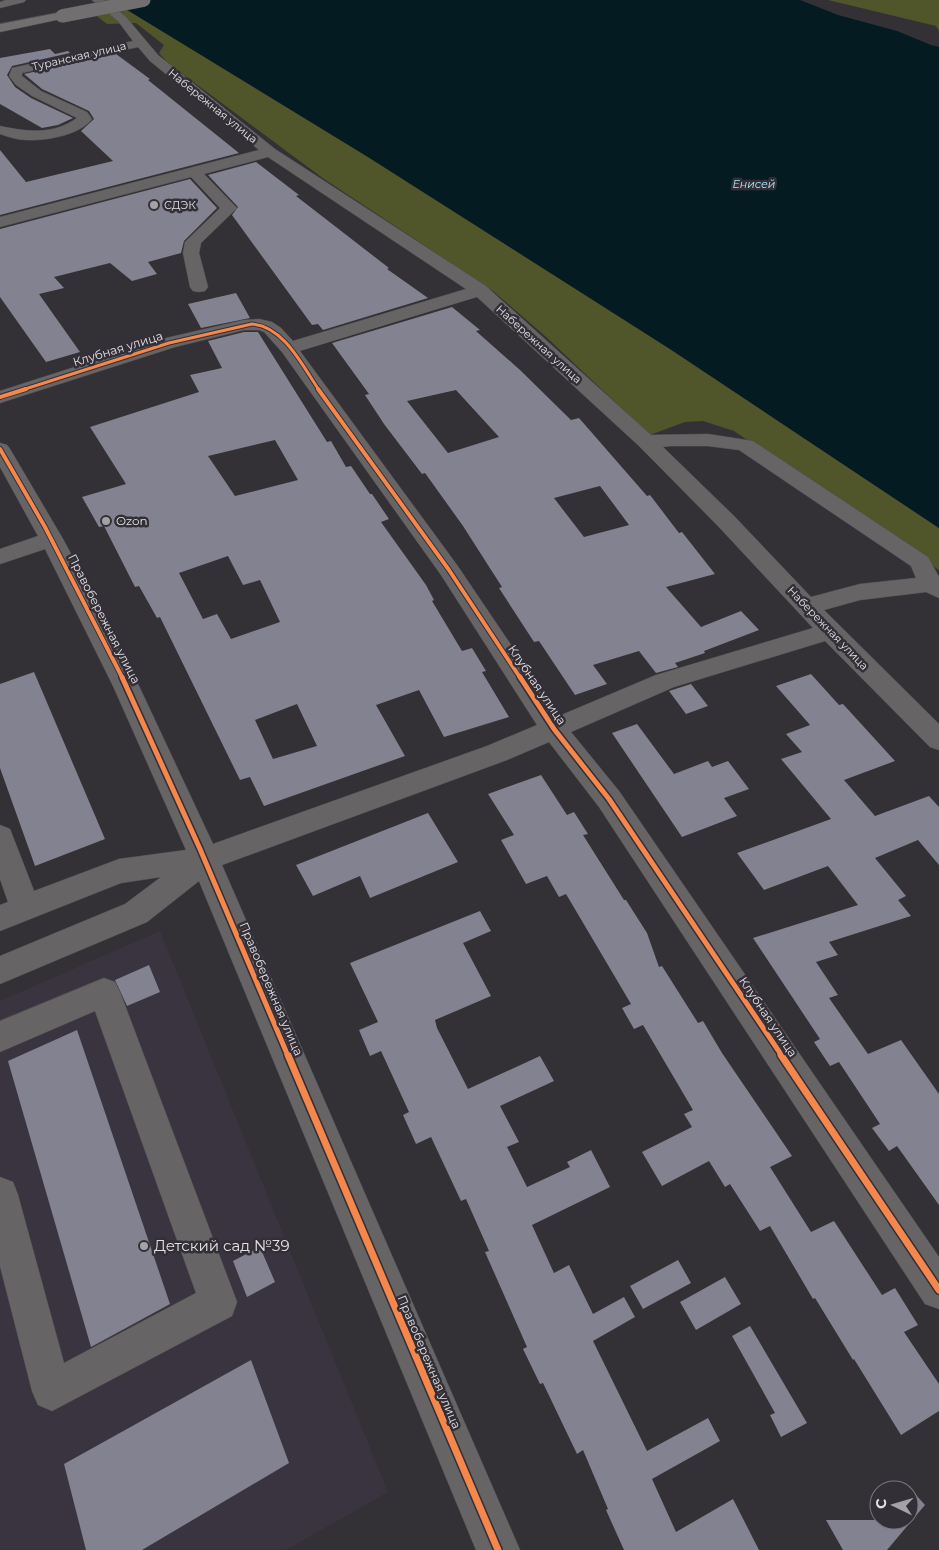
<svg xmlns="http://www.w3.org/2000/svg" width="939" height="1550" viewBox="0 0 939 1550" font-family="Montserrat,sans-serif">
<rect width="100%" height="100%" fill="#333135"/>
<!-- built -->
<path fill="#3a3440" d="M 160,931 L 388,1492 L 286,1550 L 0,1550 L 0,1001 Z"/>
<!-- green -->
<path fill="#505629" d="M 828,0 L 939,0 L 939,31 L 936,26 Z
M 124,8 L 368,157 L 670,349 L 939,528 L 939,570 L 734,431 L 703,421 L 685,422 L 650,435 L 545,336 L 493,291 L 324,179 L 169,64 L 159,53 L 164,45 L 136,23 L 107,24 L 94,14 Z"/>
<!-- water -->
<path fill="#051b22" d="M 111,0 L 800,0 L 838,15 L 897,31 L 931,45 L 939,47 L 939,528 L 670,349 L 368,157 Z"/>
<!-- building -->
<path fill="#828290" fill-rule="evenodd" d="M 50,49 L 55,54 L 68,51 L 70,53 L 12,66 L 7,75 L 15,87 L 31,98 L 73,118 L 58,125 L 42,128 L 0,104 L 0,58 Z
M 116,54 L 150,79 L 148,80 L 239,153 L 0,215 L 0,150 L 26,182 L 113,161 L 81,131 L 94,119 L 89,111 L 42,89 L 24,74 Z
M 256,162 L 299,195 L 296,196 L 389,268 L 387,269 L 428,298 L 323,330 L 318,324 L 312,325 L 232,215 L 238,207 L 208,175 Z
M 190,179 L 217,208 L 184,241 L 181,253 L 148,262 L 157,274 L 132,281 L 110,263 L 54,277 L 64,288 L 39,294 L 80,352 L 46,362 L 0,297 L 0,229 Z
M 236,293 L 250,318 L 201,328 L 188,304 Z
M 452,307 L 480,330 L 476,331 L 520,370 L 571,420 L 579,418 L 647,496 L 650,495 L 679,533 L 682,532 L 715,574 L 666,587 L 701,627 L 741,611 L 759,630 L 704,651 L 705,653 L 675,663 L 678,667 L 656,673 L 639,651 L 593,665 L 607,684 L 575,695 L 539,641 L 534,642 L 499,588 L 502,587 L 463,526 L 425,473 L 422,474 L 384,424 L 365,395 L 369,394 L 332,343 ZM 456,390 L 499,437 L 448,453 L 407,401 ZM 600,486 L 629,525 L 584,537 L 554,498 Z
M 244,332 L 258,332 L 327,442 L 331,441 L 346,467 L 351,466 L 370,494 L 372,494 L 389,519 L 381,522 L 426,585 L 434,600 L 432,601 L 462,651 L 472,648 L 486,671 L 482,672 L 509,717 L 444,737 L 419,690 L 376,705 L 405,756 L 264,806 L 250,777 L 240,780 L 160,617 L 157,618 L 139,586 L 135,587 L 104,526 L 99,527 L 82,497 L 126,484 L 90,427 L 199,392 L 190,375 L 222,368 L 208,341 ZM 275,440 L 298,480 L 235,496 L 208,456 ZM 228,556 L 243,585 L 260,580 L 280,622 L 231,639 L 217,614 L 203,619 L 179,573 ZM 297,704 L 317,746 L 273,759 L 255,720 Z
M 34,672 L 105,839 L 35,866 L 0,768 L 0,684 Z
M 811,674 L 839,705 L 843,704 L 895,761 L 844,780 L 875,816 L 929,796 L 939,807 L 939,865 L 918,840 L 875,858 L 906,896 L 898,900 L 911,916 L 829,942 L 838,955 L 816,962 L 838,995 L 829,998 L 868,1054 L 901,1040 L 939,1094 L 939,1205 L 897,1146 L 889,1151 L 872,1128 L 880,1124 L 839,1062 L 830,1066 L 814,1042 L 820,1039 L 753,938 L 858,905 L 828,866 L 764,890 L 737,853 L 831,819 L 781,759 L 802,752 L 786,734 L 810,725 L 776,686 Z
M 691,684 L 708,706 L 686,714 L 669,691 Z
M 637,724 L 674,774 L 708,761 L 712,767 L 728,761 L 749,789 L 724,798 L 737,816 L 682,837 L 612,733 Z
M 541,775 L 567,815 L 574,812 L 588,834 L 583,835 L 624,900 L 626,900 L 647,933 L 659,967 L 662,966 L 698,1023 L 703,1021 L 722,1053 L 792,1156 L 770,1167 L 811,1232 L 834,1221 L 882,1295 L 895,1288 L 918,1325 L 904,1332 L 939,1384 L 939,1411 L 901,1435 L 854,1359 L 853,1360 L 815,1298 L 813,1299 L 770,1226 L 760,1231 L 730,1184 L 725,1187 L 709,1161 L 662,1186 L 642,1152 L 692,1127 L 684,1114 L 693,1110 L 643,1025 L 634,1029 L 622,1008 L 631,1004 L 566,894 L 559,897 L 547,876 L 526,884 L 501,840 L 514,835 L 488,794 Z
M 428,813 L 458,862 L 370,898 L 360,876 L 313,896 L 296,865 Z
M 480,911 L 491,931 L 463,943 L 491,996 L 435,1020 L 437,1028 L 468,1089 L 540,1056 L 554,1081 L 500,1106 L 519,1142 L 507,1147 L 527,1187 L 570,1167 L 567,1162 L 591,1150 L 610,1187 L 532,1225 L 554,1273 L 569,1265 L 593,1314 L 624,1297 L 635,1317 L 593,1341 L 647,1451 L 708,1418 L 720,1441 L 652,1479 L 676,1532 L 733,1499 L 759,1550 L 624,1550 L 606,1510 L 608,1509 L 583,1450 L 577,1454 L 543,1383 L 540,1384 L 523,1349 L 527,1347 L 485,1252 L 489,1251 L 466,1199 L 461,1201 L 431,1137 L 416,1144 L 403,1115 L 409,1112 L 381,1051 L 370,1056 L 359,1030 L 378,1022 L 350,963 Z
M 149,965 L 160,992 L 127,1006 L 115,980 Z
M 77,1030 L 170,1304 L 91,1347 L 8,1061 Z
M 260,1247 L 275,1282 L 247,1297 L 233,1261 Z
M 678,1260 L 691,1283 L 643,1309 L 630,1286 Z
M 725,1277 L 741,1304 L 696,1330 L 680,1302 Z
M 750,1326 L 807,1423 L 781,1437 L 770,1415 L 775,1413 L 732,1336 Z
M 251,1360 L 289,1463 L 142,1550 L 86,1550 L 64,1464 Z
M 908,1486 L 925,1505 L 887,1550 L 843,1550 L 826,1520 L 909,1520 L 909,1490 L 905,1490 Z"/>
<g fill="none" stroke-linecap="round" stroke-linejoin="round">
<defs>
<path id="minor" d="M 6,0 L 26,0 L 24,2 L 0,8 L 0,2 Z
M 92,0 L 105,0 L 126,17 L 158,55 L 275,149 L 486,286 L 651,435 L 708,434 L 753,441 L 928,557 L 939,577 L 939,598 L 926,592 L 860,600 L 824,610 L 939,724 L 939,750 L 930,747 L 825,641 L 674,687 L 571,732 L 619,791 L 939,1257 L 939,1309 L 925,1304 L 599,807 L 549,742 L 507,760 L 222,865 L 520,1550 L 476,1550 L 199,881 L 147,922 L 0,984 L 0,956 L 125,904 L 161,877 L 121,883 L 0,931 L 0,905 L 8,902 L 0,879 L 0,825 L 10,829 L 34,891 L 119,859 L 186,850 L 113,686 L 45,549 L 0,564 L 0,549 L 38,536 L 0,467 L 0,443 L 7,445 L 10,449 L 63,539 L 99,606 L 139,686 L 213,844 L 487,746 L 537,725 L 441,575 L 282,352 L 264,332 L 259,330 L 244,330 L 175,347 L 0,403 L 0,391 L 162,339 L 244,320 L 259,319 L 272,322 L 281,328 L 293,341 L 466,289 L 268,157 L 204,174 L 237,208 L 201,243 L 199,253 L 208,287 L 205,291 L 199,292 L 193,291 L 190,287 L 183,253 L 185,242 L 220,208 L 191,177 L 0,227 L 0,217 L 259,150 L 150,61 L 138,47 L 22,73 L 22,76 L 41,91 L 87,112 L 92,119 C 80,135 46,141 27,140 C 18,140 9,137 0,134 L 0,126 C 27,132 53,135 77,118 L 32,96 L 16,85 L 9,76 L 12,68 L 133,41 L 118,21 ZM 477,297 L 639,446 L 718,526 L 813,628 L 656,675 L 559,716 L 457,565 L 300,351 ZM 671,446 L 708,446 L 739,450 L 911,566 L 916,578 L 860,584 L 811,597 L 734,516 L 663,447 Z
M 104,978 L 115,982 L 120,992 L 237,1302 L 232,1316 L 52,1411 L 38,1405 L 32,1391 L 0,1266 L 0,1177 L 13,1182 L 18,1195 L 64,1363 L 196,1293 L 95,1011 L 0,1052 L 0,1021 Z"/>
<path id="major" d="M 62,12 L 68,16 L 66,18 L 0,32 L 0,24 Z"/>
</defs>
<!-- minor casing -->
<use href="#minor" stroke="#4f4e50" stroke-width="1"/>
<!-- major casing -->
<use href="#major" stroke="#4f4e50" stroke-width="1"/>
<!-- minor -->
<use href="#minor" fill="#666465" fill-rule="evenodd"/>
<!-- major -->
<use href="#major" fill="#716f70" fill-rule="evenodd"/>
<defs>
<path id="major-bridge" d="M 62,16 L 144,0"/>
</defs>
<!-- major-bridge casing -->
<use href="#major-bridge" stroke="#4f4e50" stroke-width="14" stroke-linecap="butt"/>
<!-- major-bridge -->
<use href="#major-bridge" stroke="#716f70" stroke-width="13"/>
<defs>
<path id="cycleway-far3" d="M 22,390 L 169,343 L 252,324 C 284,326 303,367 319,390"/>
<path id="cycleway-far2" d="M 318,389 L 449,570 L 521,679
M 0,397 L 26,389
M 0,449 L 45,527 L 123,679"/>
<path id="cycleway-far1" d="M 122,677 L 200,849 L 288,1056
M 520,677 L 554,729 L 609,799 L 782,1056"/>
<path id="cycleway" d="M 288,1055 L 498,1550
M 781,1055 L 939,1290"/>
</defs>
<!-- cycleway-far3 casing -->
<use href="#cycleway-far3" stroke="#332f37" stroke-width="5"/>
<!-- cycleway-far2 casing -->
<use href="#cycleway-far2" stroke="#332f37" stroke-width="6"/>
<!-- cycleway-far1 casing -->
<use href="#cycleway-far1" stroke="#332f37" stroke-width="8"/>
<!-- cycleway casing -->
<use href="#cycleway" stroke="#332f37" stroke-width="10"/>
<!-- cycleway-far3 -->
<use href="#cycleway-far3" stroke="#f5874c" stroke-width="3"/>
<!-- cycleway-far2 -->
<use href="#cycleway-far2" stroke="#f5874c" stroke-width="4"/>
<!-- cycleway-far1 -->
<use href="#cycleway-far1" stroke="#f5874c" stroke-width="5"/>
<!-- cycleway -->
<use href="#cycleway" stroke="#f5874c" stroke-width="7"/>
</g>
<!-- markers -->
<g fill="#a5a2a7" stroke="#332f37" stroke-width="2">
<circle cx="154" cy="205" r="5"/>
<circle cx="106" cy="521" r="5"/>
<circle cx="144" cy="1246" r="5"/>
</g>
<g text-anchor="middle" stroke-width="5" stroke-linejoin="round" paint-order="stroke">
<!-- far-street labels -->
<g font-size="11" fill="#e2dfe5" stroke="#332f37">
<text transform="translate(79 56) rotate(-13)" y="4">Туранская улица</text>
<text transform="translate(213 106) rotate(39)" y="4">Набережная улица</text>
<text transform="translate(539 344) rotate(42)" y="4">Набережная улица</text>
<text transform="translate(828 628) rotate(46)" y="4">Набережная улица</text>
</g>
<!-- far-water labels -->
<g font-size="11" font-style="italic" fill="#a5e5fb" stroke="#332f37">
<text x="754" y="188">Енисей</text>
</g>
<!-- far-poi labels -->
<g font-size="11" fill="#e2dfe5" stroke="#332f37" text-anchor="start">
<text x="164" y="209">СДЭК</text>
</g>
<!-- street labels -->
<g font-size="12" fill="#e2dfe5" stroke="#332f37">
<text transform="translate(118 349) rotate(-17)" y="4">Клубная улица</text>
<text transform="translate(104 619) rotate(63)" y="4">Правобережная улица</text>
<text transform="translate(537 685) rotate(56)" y="4">Клубная улица</text>
<text transform="translate(271 989) rotate(67)" y="4">Правобережная улица</text>
<text transform="translate(768 1017) rotate(56)" y="4">Клубная улица</text>
<text transform="translate(429 1362) rotate(67)" y="4">Правобережная улица</text>
</g>
<!-- poi labels -->
<g font-size="12" fill="#e2dfe5" stroke="#332f37" text-anchor="start">
<text x="116" y="525">Ozon</text>
</g>
<!-- near-poi labels -->
<g font-size="15" fill="#e2dfe5" stroke="#332f37" text-anchor="start">
<text x="154" y="1251">Детский сад №39</text>
</g>
</g>
<!-- north arrow -->
<g transform="translate(894 1505) rotate(275)"><circle r="24" fill="#332f37" stroke="#79757d"/>
<path d="M0-4L9 19L0 12L-9 19Z" fill="#a5a2a7"/>
<text y="-8" font-size="14" font-weight="bold" text-anchor="middle" fill="#e2dfe5">С</text>
</g>
</svg>
